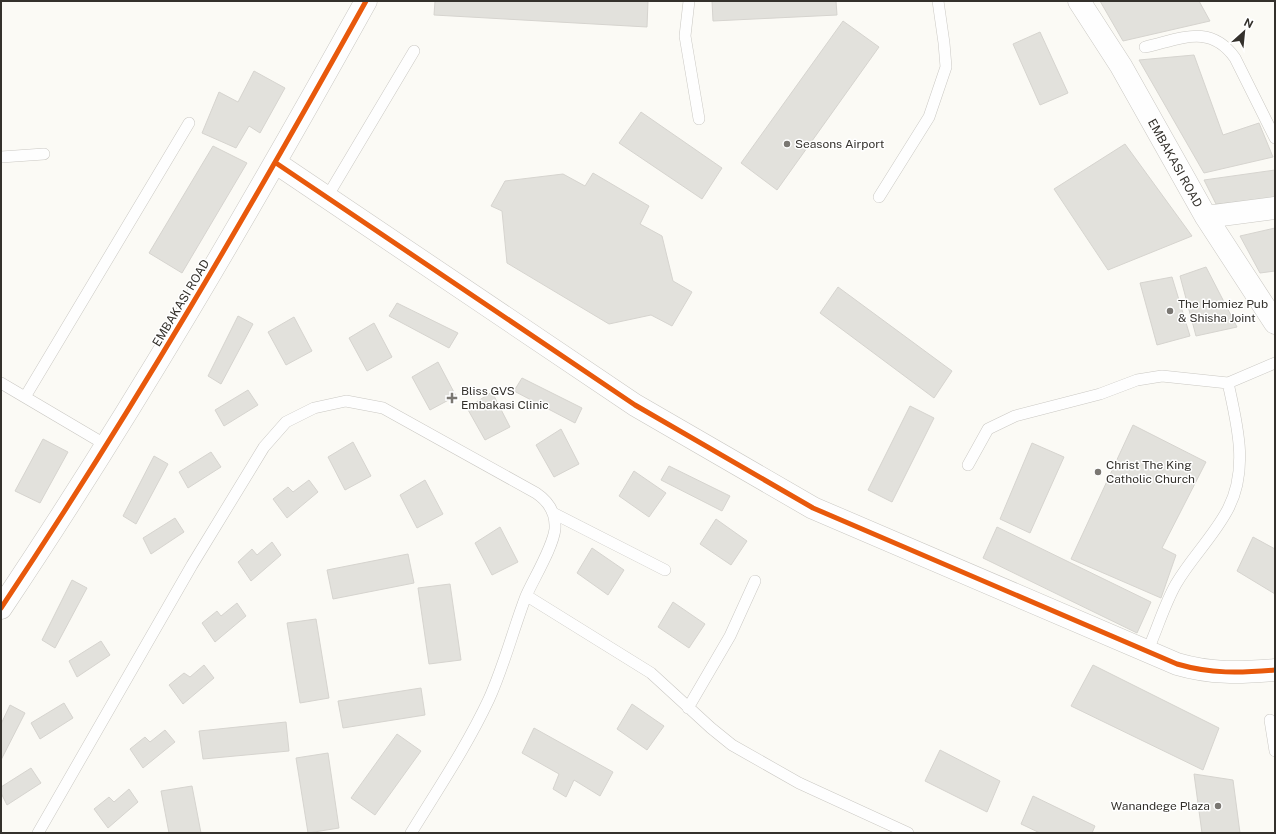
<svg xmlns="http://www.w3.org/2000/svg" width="1276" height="834" viewBox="0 0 1276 834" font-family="'Public Sans',sans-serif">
<rect width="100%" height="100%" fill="#fbfaf5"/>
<!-- building -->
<path fill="#e2e1dc" stroke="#d6d4cf" d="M 435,1 L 648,1 L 647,27 L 434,15 Z
M 712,1 L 836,1 L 837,15 L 713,21 Z
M 1100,1 L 1199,1 L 1210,21 L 1123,41 Z
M 843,21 L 879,47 L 777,190 L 741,163 Z
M 1040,32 L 1068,93 L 1040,105 L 1013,44 Z
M 1194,55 L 1223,135 L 1259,123 L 1273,157 L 1204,173 L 1139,60 Z
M 254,71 L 285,88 L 260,133 L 249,126 L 236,148 L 202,133 L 219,92 L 238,102 Z
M 641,112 L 722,168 L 702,199 L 619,143 Z
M 1125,144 L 1192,236 L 1108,270 L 1054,189 Z
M 213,146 L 247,163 L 182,273 L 149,253 Z
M 1275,170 L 1275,199 L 1216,204 L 1204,180 Z
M 593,173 L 649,206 L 640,224 L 662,236 L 673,281 L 692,292 L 672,326 L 651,315 L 609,324 L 507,263 L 502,211 L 491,206 L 505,181 L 563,174 L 585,186 Z
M 1275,228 L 1275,271 L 1260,273 L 1240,236 Z
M 1206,267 L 1237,327 L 1196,336 L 1180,276 Z
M 1172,277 L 1190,336 L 1157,345 L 1140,283 Z
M 838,287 L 952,371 L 934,398 L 820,313 Z
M 397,303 L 458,333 L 449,348 L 389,316 Z
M 238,316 L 253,324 L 221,384 L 208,376 Z
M 294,317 L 312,351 L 286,365 L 268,332 Z
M 374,323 L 392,357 L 367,371 L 349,338 Z
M 438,362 L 456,396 L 430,410 L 412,377 Z
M 522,378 L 582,408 L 575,423 L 514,391 Z
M 248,390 L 258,405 L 224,426 L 215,410 Z
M 492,392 L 510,427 L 485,440 L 467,408 Z
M 910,406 L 934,418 L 892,502 L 868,490 Z
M 1133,425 L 1206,462 L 1162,548 L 1176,555 L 1161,598 L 1071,559 Z
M 561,429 L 579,464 L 554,477 L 536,445 Z
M 43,439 L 68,452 L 40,503 L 15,491 Z
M 353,442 L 371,476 L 345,490 L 328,457 Z
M 1032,443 L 1064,457 L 1030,533 L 1000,519 Z
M 211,452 L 221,467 L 188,488 L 179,472 Z
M 154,456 L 168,464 L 136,524 L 123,516 Z
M 669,466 L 730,496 L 722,511 L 661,480 Z
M 634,471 L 666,493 L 649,517 L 619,496 Z
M 309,480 L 318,492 L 287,518 L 273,499 L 288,487 L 293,492 Z
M 425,480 L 443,514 L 417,528 L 400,495 Z
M 175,518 L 184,532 L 151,554 L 143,538 Z
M 716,519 L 747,541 L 731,565 L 700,544 Z
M 500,527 L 518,562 L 492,575 L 475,543 Z
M 997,527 L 1151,602 L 1137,633 L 983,558 Z
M 1253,537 L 1275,549 L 1275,594 L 1237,571 Z
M 272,542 L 281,555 L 251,581 L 238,562 L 252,549 L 257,555 Z
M 592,548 L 624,570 L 608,595 L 577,573 Z
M 408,554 L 414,583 L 333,599 L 327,570 Z
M 72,580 L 87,588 L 55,648 L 42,640 Z
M 450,584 L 461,660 L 429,664 L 418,588 Z
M 673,602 L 705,624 L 689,648 L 658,627 Z
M 237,603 L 246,616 L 215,642 L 202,623 L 217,611 L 221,616 Z
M 316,619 L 329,698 L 300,703 L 287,623 Z
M 101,641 L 110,655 L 77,677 L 69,661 Z
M 204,665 L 214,678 L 183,704 L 169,685 L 184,673 L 190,677 Z
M 1093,665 L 1219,728 L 1203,770 L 1071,706 Z
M 421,688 L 425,715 L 343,728 L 338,701 Z
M 64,703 L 73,718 L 40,739 L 31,723 Z
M 632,704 L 664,726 L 647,750 L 617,729 Z
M 10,705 L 25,713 L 1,760 L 1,724 Z
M 286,722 L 289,751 L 203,759 L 199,731 Z
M 534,728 L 613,772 L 600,796 L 574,780 L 566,797 L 553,789 L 559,774 L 522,753 Z
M 165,730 L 175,742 L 143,768 L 130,749 L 145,737 L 150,742 Z
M 397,734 L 421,751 L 375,815 L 351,798 Z
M 940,750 L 1000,781 L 987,812 L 925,781 Z
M 328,753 L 339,828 L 308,833 L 296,758 Z
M 31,768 L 41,783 L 7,805 L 1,793 L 1,787 Z
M 1194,774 L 1233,780 L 1240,833 L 1202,833 Z
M 192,786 L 201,833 L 169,833 L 161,791 Z
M 129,789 L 138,802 L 108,828 L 94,809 L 109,797 L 114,802 Z
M 1033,796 L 1095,826 L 1092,833 L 1040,833 L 1021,824 Z"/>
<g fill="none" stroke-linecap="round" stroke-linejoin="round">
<defs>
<path id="lane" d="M 689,1 L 685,36 L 699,119
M 1145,47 C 1181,39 1210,23 1235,58 L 1275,138
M 1,157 L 44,154
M 327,197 L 414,51
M 879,197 L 929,117 L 946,67 L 944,43 L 938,1
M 1,383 L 106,445
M 25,397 L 189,123
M 968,465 L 988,429 L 1015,416 L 1100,394 L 1137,380 L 1162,376 L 1228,383 L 1275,363
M 553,513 L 665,570
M 527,596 L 651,673 L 711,728 L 732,745 L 799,783 L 908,833
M 1147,652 C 1157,630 1164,605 1176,584 C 1191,558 1214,536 1228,509 C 1249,469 1237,424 1228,383
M 688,708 L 730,636 L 755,581
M 1270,720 L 1275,751
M 38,833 L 192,565 L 264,447 L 286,422 L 314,408 L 346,401 L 383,408 L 536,493 C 548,501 556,513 555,529 C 553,547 534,578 526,596 C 513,630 504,666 489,699 C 467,746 438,789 411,833"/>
<path id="street" d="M 1079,1 L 1121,66 L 1206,217 L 1275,323
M 276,163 L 635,405 L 813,508 L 1177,664 C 1211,674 1240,673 1275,670
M 1206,217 L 1275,208
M 1,608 C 132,412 251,208 366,1"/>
</defs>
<!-- lane casing -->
<use href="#lane" stroke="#cac8c3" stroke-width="12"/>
<!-- street casing -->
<use href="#street" stroke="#cac8c3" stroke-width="23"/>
<!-- lane -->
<use href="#lane" stroke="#fefefe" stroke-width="11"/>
<!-- street -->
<use href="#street" stroke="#fefefe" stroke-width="22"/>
<defs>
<path id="cycleway" d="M 276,163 L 635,405 L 813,508 L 1177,664 C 1211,674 1240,673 1275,670
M 1,608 C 132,412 251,208 366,1"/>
</defs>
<!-- cycleway casing -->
<use href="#cycleway" stroke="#fff" stroke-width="8"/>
<!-- cycleway -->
<use href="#cycleway" stroke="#e8590c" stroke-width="5"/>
</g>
<!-- markers -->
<g fill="#7a7772" stroke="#fff" stroke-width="1.5">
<circle cx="787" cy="144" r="4"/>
<circle cx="1170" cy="311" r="4"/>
<path d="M450 392h4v4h4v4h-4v4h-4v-4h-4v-4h4z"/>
<circle cx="1098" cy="472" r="4"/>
<circle cx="1218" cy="806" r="4"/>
</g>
<g text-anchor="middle" stroke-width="3" stroke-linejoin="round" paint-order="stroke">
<!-- poi labels -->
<g font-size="12" fill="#34312c" stroke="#fff" text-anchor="start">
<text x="795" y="148">Seasons Airport</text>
<text x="1178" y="308">The Homiez Pub<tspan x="1178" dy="14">&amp; Shisha Joint</tspan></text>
<text x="461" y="395">Bliss GVS<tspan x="461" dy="14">Embakasi Clinic</tspan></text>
<text x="1106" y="469">Christ The King<tspan x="1106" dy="14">Catholic Church</tspan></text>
<text x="1210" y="810" text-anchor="end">Wanandege Plaza</text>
</g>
<!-- street labels -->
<g font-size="12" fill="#34312c" stroke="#fff">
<text transform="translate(1175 163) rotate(61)" y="4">EMBAKASI ROAD</text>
<text transform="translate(181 303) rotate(-59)" y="4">EMBAKASI ROAD</text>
</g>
</g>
<!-- border -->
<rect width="1276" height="834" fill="none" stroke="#34312c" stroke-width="4"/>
<!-- north arrow -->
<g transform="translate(1244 32) rotate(27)" stroke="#ffffff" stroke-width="3" paint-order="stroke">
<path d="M0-3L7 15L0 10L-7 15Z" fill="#34312c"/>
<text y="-6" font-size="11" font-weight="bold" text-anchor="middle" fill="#34312c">N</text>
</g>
</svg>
